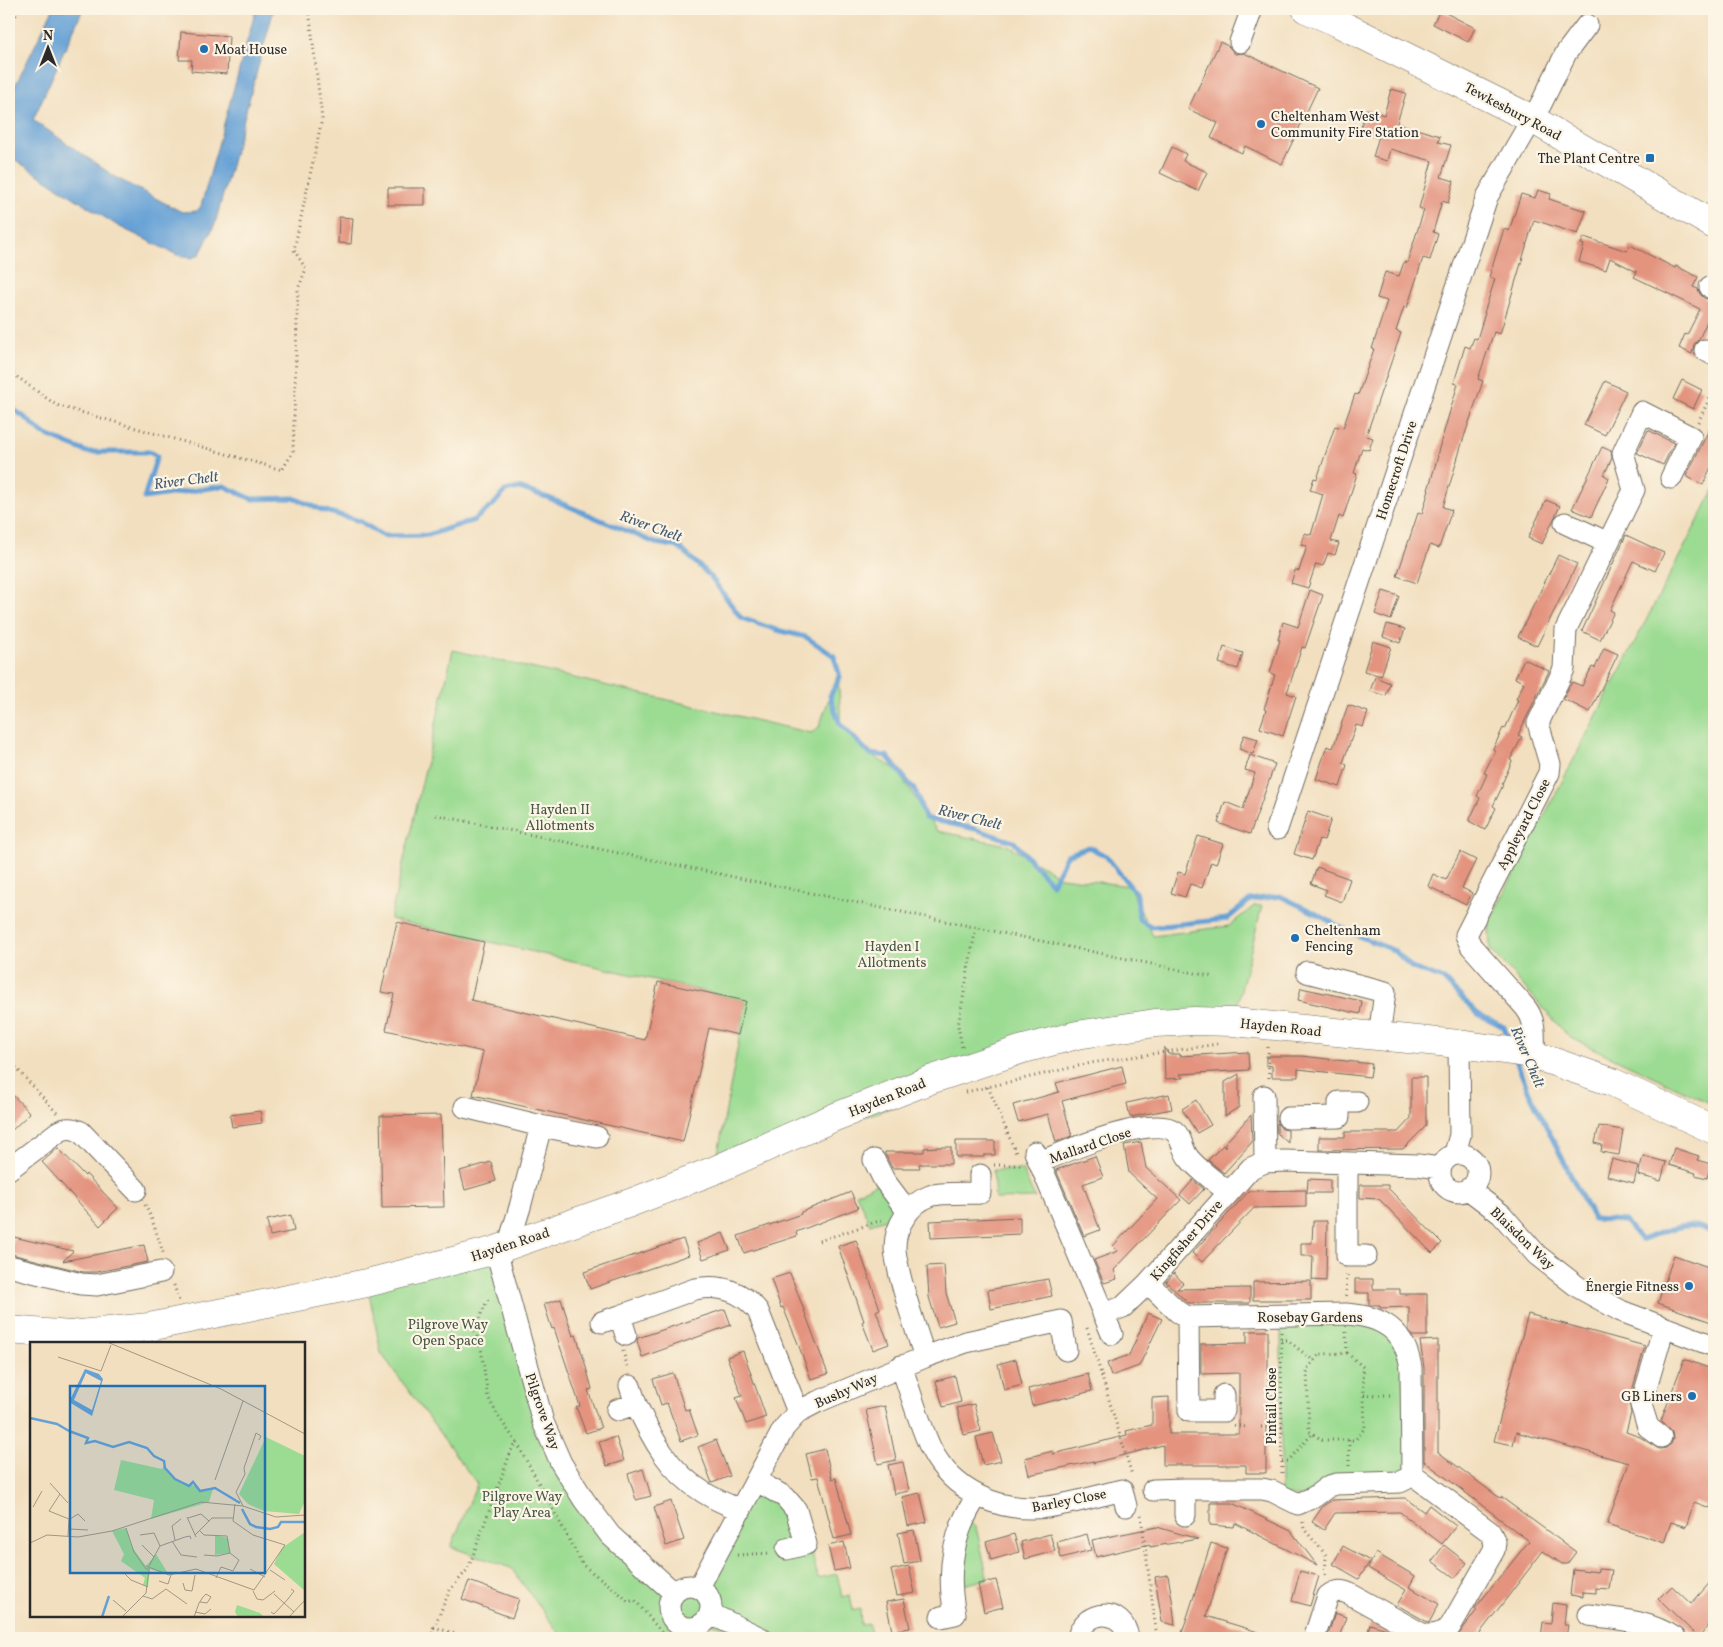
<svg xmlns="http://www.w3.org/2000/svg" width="1723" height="1647" viewBox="0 0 1723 1647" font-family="Vollkorn,serif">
<rect width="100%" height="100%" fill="#fcf5e5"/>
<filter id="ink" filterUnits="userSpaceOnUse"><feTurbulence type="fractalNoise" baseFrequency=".02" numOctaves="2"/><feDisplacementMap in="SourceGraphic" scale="10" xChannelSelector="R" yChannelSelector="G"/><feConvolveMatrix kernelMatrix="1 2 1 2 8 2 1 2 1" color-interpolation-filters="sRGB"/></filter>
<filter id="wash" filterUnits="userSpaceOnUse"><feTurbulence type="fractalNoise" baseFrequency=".0096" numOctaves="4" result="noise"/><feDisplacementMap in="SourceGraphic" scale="20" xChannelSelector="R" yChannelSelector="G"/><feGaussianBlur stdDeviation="1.12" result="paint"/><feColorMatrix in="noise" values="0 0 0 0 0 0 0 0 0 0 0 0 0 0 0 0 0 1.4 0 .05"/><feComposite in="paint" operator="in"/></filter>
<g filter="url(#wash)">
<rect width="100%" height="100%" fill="#f2dfbf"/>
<!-- green -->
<path fill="#9bdb92" stroke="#63835e" d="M 1714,490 L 1714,1105 L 1569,1037 L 1490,949 L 1489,922 Z
M 453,650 L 811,733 L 819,727 L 838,673 L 841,724 L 870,755 L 896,769 L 937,831 L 1007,845 L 1061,877 L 1129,886 L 1153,936 L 1229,926 L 1254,906 L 1262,906 L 1233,1022 L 1115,1028 L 715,1170 L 746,1001 L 390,919 Z
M 993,1170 L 1022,1170 L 1035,1198 L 995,1199 Z
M 884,1180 L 908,1212 L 870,1224 L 856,1193 Z
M 496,1250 L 543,1422 L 584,1500 L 681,1587 L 693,1586 L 757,1481 L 785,1497 L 812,1553 L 818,1578 L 837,1574 L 842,1597 L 850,1595 L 853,1611 L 860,1609 L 861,1625 L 869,1624 L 872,1638 L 761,1638 L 706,1622 L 694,1628 L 699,1638 L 566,1638 L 561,1636 L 511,1568 L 451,1547 L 477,1484 L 381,1353 L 367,1283 Z
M 1346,1314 L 1400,1338 L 1412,1474 L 1314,1497 L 1281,1495 L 1281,1316 Z
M 963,1518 L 976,1527 L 988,1579 L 951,1588 Z"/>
<!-- water -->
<path fill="#66a1d6" stroke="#486680" d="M 53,9 L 83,9 L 33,120 L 117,178 L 182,212 L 197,211 L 201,206 L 256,9 L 274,9 L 215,224 L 200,254 L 192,258 L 177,255 L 118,226 L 9,156 L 9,98 Z"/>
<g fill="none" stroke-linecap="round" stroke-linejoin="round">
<!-- stream -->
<path stroke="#66a1d6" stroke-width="5" d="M 9,406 L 27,419 L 42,433 L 87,452 L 149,452 L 157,456 L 144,498 L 224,486 L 252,499 L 294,498 L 322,510 L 360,521 L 383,536 L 428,535 L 474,520 L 494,504 L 505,491 L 519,488 L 549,498 L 655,543 L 679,547 L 711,577 L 741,618 L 777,630 L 806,637 L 834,656 L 840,677 L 830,696 L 840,724 L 870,754 L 887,756 L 916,792 L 925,818 L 975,829 L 1014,842 L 1052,884 L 1067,855 L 1089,847 L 1106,856 L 1137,895 L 1139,919 L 1152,927 L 1227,919 L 1250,900 L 1280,896 L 1313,912 L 1351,933 L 1395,951 L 1412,968 L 1443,979 L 1478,1014 L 1504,1027 L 1509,1042
M 1516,1060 L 1528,1090 L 1593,1219 L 1625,1221 L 1641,1240 C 1665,1231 1693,1216 1714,1235"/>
</g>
<g id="blocks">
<!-- building -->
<path fill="#e3937e" d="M 1440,10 L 1475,28 L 1468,42 L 1433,24 Z
M 181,32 L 229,36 L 227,74 L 191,71 L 192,60 L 179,60 Z
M 1220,42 L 1228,46 L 1235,54 L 1244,53 L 1318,88 L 1282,164 L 1245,146 L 1242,153 L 1211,138 L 1218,123 L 1188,109 Z
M 1391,89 L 1406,93 L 1397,123 L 1440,136 L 1438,142 L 1451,145 L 1441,177 L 1454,181 L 1448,203 L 1442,201 L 1433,232 L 1438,234 L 1430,260 L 1423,258 L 1407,308 L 1404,307 L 1396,331 L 1401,333 L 1366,436 L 1373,438 L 1369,450 L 1362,448 L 1354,473 L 1357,474 L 1343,518 L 1339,516 L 1331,541 L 1339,543 L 1335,555 L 1328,553 L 1323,566 L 1316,564 L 1308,588 L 1291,583 L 1295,570 L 1299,571 L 1307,546 L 1301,545 L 1305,533 L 1311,535 L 1323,494 L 1310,490 L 1314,478 L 1317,479 L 1335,426 L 1343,428 L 1355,394 L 1358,395 L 1374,349 L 1372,349 L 1387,301 L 1377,298 L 1385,272 L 1399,276 L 1404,262 L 1407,263 L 1424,210 L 1419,208 L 1432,161 L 1390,149 L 1387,161 L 1373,157 L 1379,136 L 1360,131 L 1366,109 L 1384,115 Z
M 1172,147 L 1186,154 L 1183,161 L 1207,172 L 1198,191 L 1160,173 Z
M 388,188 L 425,188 L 425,205 L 388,205 Z
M 1538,190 L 1551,194 L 1549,199 L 1586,211 L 1578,234 L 1534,220 L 1500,334 L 1494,332 L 1478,379 L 1483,381 L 1463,440 L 1443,507 L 1452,510 L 1439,548 L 1430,545 L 1417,583 L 1397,576 L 1418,513 L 1422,514 L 1429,490 L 1428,490 L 1438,456 L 1437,455 L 1458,384 L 1454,383 L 1465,346 L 1470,348 L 1474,338 L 1477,339 L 1485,313 L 1484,313 L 1495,279 L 1489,277 L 1504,229 L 1509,231 L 1521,194 L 1535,198 Z
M 339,217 L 353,218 L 351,244 L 338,243 Z
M 1584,237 L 1627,251 L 1630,245 L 1675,268 L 1676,266 L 1698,277 L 1693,287 L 1698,289 L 1700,294 L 1704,298 L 1714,301 L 1714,322 L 1708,319 L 1699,339 L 1694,344 L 1692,354 L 1679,348 L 1685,334 L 1687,335 L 1700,309 L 1634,277 L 1637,272 L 1610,258 L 1606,270 L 1579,262 L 1584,245 L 1581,244 Z
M 1682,380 L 1702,390 L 1693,409 L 1673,399 Z
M 1605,381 L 1626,391 L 1605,435 L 1584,425 Z
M 1714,420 L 1714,460 L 1703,485 L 1686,476 Z
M 1648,430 L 1674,443 L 1663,465 L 1637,453 Z
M 1602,447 L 1611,451 L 1612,458 L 1604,475 L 1609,478 L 1591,517 L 1572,509 Z
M 1546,500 L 1560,506 L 1542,544 L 1528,538 Z
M 1626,535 L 1664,553 L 1655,571 L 1633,561 L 1610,610 L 1614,612 L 1600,640 L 1582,631 Z
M 1558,555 L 1577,564 L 1537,646 L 1518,637 Z
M 1310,590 L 1323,595 L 1305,648 L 1302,647 L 1287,693 L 1296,696 L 1283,736 L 1260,728 L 1266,710 L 1264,709 L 1275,675 L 1270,673 L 1280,640 L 1278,640 L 1283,622 L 1298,627 Z
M 1383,591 L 1399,596 L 1391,620 L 1375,614 Z
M 1387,624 L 1405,629 L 1400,643 L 1383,637 Z
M 1373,641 L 1391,647 L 1381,676 L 1364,671 Z
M 1224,647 L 1243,653 L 1238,669 L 1219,663 Z
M 1604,648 L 1618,654 L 1590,712 L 1563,699 L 1572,682 L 1582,686 L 1592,667 L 1595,668 Z
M 1524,659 L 1549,671 L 1518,735 L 1522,737 L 1510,760 L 1512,761 L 1502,784 L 1503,785 L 1493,806 L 1496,808 L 1485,830 L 1469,821 L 1480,798 L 1477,796 L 1487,774 L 1484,773 L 1495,751 L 1493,749 L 1503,728 L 1505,729 L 1518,700 L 1516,699 L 1524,683 L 1515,678 Z
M 1375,677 L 1390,683 L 1386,696 L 1370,691 Z
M 1348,705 L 1368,712 L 1363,727 L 1356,725 L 1343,763 L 1347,765 L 1340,787 L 1316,779 L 1327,746 L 1333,748 Z
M 1244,735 L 1258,739 L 1253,754 L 1239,749 Z
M 1250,755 L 1275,764 L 1250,834 L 1218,823 L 1225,802 L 1243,809 L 1255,773 L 1245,770 Z
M 1308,811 L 1331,819 L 1324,840 L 1319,839 L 1312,860 L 1294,854 Z
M 1198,836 L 1223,844 L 1216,864 L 1211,862 L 1202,888 L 1190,884 L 1185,897 L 1171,893 L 1178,872 L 1185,874 Z
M 1460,852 L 1476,860 L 1462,888 L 1472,893 L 1466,905 L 1428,886 L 1433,874 L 1446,880 Z
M 1317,867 L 1350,879 L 1342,902 L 1324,895 L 1327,890 L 1311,884 Z
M 397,922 L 484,942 L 471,1000 L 645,1040 L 658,982 L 746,1001 L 738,1035 L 709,1028 L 683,1142 L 473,1095 L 483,1052 L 386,1030 L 394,994 L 381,992 Z
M 1301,988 L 1362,1001 L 1360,1014 L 1298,1000 Z
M 1164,1047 L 1168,1054 L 1180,1054 L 1180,1056 L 1248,1052 L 1249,1070 L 1180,1074 L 1183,1078 L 1165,1079 Z
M 1266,1056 L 1302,1056 L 1372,1064 L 1370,1077 L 1298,1069 L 1298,1077 L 1272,1077 L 1272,1066 L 1266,1065 Z
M 1122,1066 L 1126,1084 L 1062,1101 L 1072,1136 L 1056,1142 L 1048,1114 L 1018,1122 L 1013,1105 L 1059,1092 L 1056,1083 Z
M 1239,1074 L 1239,1107 L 1225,1116 L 1225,1082 Z
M 1411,1077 L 1426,1077 L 1426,1126 L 1403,1149 L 1319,1150 L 1319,1137 L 1345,1137 L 1345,1132 L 1398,1132 L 1411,1118 Z
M 9,1091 L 30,1113 L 9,1133 Z
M 1169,1094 L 1172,1109 L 1130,1117 L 1127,1103 Z
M 1196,1100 L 1211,1125 L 1197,1133 L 1182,1109 Z
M 260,1111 L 262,1123 L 232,1127 L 230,1115 Z
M 441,1115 L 444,1207 L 382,1208 L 380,1116 Z
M 1251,1115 L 1252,1142 L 1224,1173 L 1208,1160 L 1223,1145 L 1225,1148 L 1225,1143 Z
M 1277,1123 L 1282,1129 L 1288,1130 L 1288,1143 L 1277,1133 Z
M 1599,1126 L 1623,1130 L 1619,1155 L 1601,1152 L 1602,1145 L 1595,1143 Z
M 956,1141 L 995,1141 L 995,1155 L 984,1155 L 984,1157 L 956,1157 Z
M 1141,1142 L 1146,1168 L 1181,1200 L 1114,1270 L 1117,1279 L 1104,1283 L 1094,1260 L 1118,1251 L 1113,1246 L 1157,1199 L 1129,1173 L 1124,1145 Z
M 938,1147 L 951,1147 L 951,1164 L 919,1164 L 920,1168 L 892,1168 L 885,1154 L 885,1152 L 924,1152 L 924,1148 Z
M 58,1148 L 85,1176 L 86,1174 L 118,1208 L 100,1226 L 42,1162 Z
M 1674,1148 L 1699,1156 L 1697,1160 L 1711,1164 L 1707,1178 L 1695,1175 L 1696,1173 L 1669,1165 Z
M 1095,1156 L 1103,1177 L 1083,1184 L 1100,1230 L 1084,1236 L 1056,1170 Z
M 1643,1156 L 1666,1162 L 1661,1181 L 1638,1175 Z
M 1612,1159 L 1638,1166 L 1634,1183 L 1607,1176 Z
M 491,1162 L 496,1181 L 465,1190 L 460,1171 Z
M 1308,1179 L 1330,1180 L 1330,1193 L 1307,1193 Z
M 1193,1180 L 1204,1189 L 1190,1204 L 1180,1195 Z
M 1360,1185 L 1388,1185 L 1388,1188 L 1442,1243 L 1432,1253 L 1379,1199 L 1360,1198 Z
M 1306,1190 L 1306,1207 L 1254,1208 L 1202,1262 L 1192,1253 L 1249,1191 Z
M 851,1192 L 858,1208 L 796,1232 L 797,1236 L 744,1253 L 738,1236 L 801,1214 L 801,1212 Z
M 291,1215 L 294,1231 L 270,1236 L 267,1220 Z
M 1020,1217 L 1020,1234 L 931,1238 L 930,1221 Z
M 1313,1221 L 1327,1221 L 1326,1281 L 1312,1280 L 1313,1256 L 1301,1256 L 1301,1243 L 1312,1243 Z
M 723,1233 L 730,1250 L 703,1259 L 697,1243 Z
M 14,1237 L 73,1251 L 63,1261 L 144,1245 L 148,1262 L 96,1272 L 83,1272 L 11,1254 Z
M 683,1239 L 689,1255 L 590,1289 L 584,1272 Z
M 856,1240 L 880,1309 L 876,1311 L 889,1344 L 873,1350 L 862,1322 L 864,1321 L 838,1246 Z
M 1674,1255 L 1714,1269 L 1714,1323 L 1658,1303 Z
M 944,1265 L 946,1293 L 955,1322 L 938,1327 L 929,1297 L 927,1266 Z
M 790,1273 L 828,1374 L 811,1379 L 797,1341 L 783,1307 L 781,1308 L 771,1279 Z
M 1174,1273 L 1183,1283 L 1177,1289 L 1250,1288 L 1250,1303 L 1188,1303 L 1166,1282 Z
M 1048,1279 L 1052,1296 L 991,1309 L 988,1290 Z
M 1355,1279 L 1373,1279 L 1373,1289 L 1400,1289 L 1400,1294 L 1427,1294 L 1427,1336 L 1413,1336 L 1409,1330 L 1409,1307 L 1380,1308 L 1380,1305 L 1369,1305 L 1369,1293 L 1355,1293 Z
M 1311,1281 L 1311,1300 L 1253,1300 L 1253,1282 Z
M 561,1299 L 573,1336 L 576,1335 L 584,1360 L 592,1389 L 588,1390 L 601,1428 L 586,1433 L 576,1407 L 580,1406 L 554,1328 L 552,1329 L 544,1304 Z
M 725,1309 L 731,1325 L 642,1357 L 637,1341 L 638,1338 Z
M 1148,1313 L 1162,1319 L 1139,1366 L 1111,1376 L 1107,1363 L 1129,1355 Z
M 1528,1314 L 1645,1346 L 1629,1401 L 1631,1413 L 1626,1432 L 1640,1437 L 1659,1449 L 1666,1448 L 1671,1444 L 1673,1439 L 1672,1432 L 1661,1421 L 1684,1359 L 1714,1370 L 1714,1496 L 1710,1508 L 1694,1502 L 1686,1527 L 1671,1522 L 1664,1543 L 1607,1524 L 1629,1463 L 1516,1432 L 1513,1445 L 1494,1441 Z
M 1247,1331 L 1268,1331 L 1268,1395 L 1273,1395 L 1273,1411 L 1267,1411 L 1267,1420 L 1266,1420 L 1266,1473 L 1246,1473 L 1246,1465 L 1163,1465 L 1163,1445 L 1093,1463 L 1093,1461 L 1029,1475 L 1025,1458 L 1053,1451 L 1053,1454 L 1089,1445 L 1127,1435 L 1126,1431 L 1152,1425 L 1152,1398 L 1169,1397 L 1169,1434 L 1239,1434 L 1239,1373 L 1201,1374 L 1201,1344 L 1247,1343 Z
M 1438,1340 L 1438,1452 L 1500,1498 L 1501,1497 L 1576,1552 L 1567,1564 L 1562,1564 L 1543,1551 L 1476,1638 L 1456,1638 L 1477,1610 L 1475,1609 L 1476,1607 L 1529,1541 L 1424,1461 L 1424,1368 L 1420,1341 Z
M 743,1351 L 766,1417 L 746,1424 L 736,1398 L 742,1396 L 727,1357 Z
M 1016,1359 L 1022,1385 L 1004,1390 L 998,1364 Z
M 673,1373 L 685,1410 L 689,1409 L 698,1435 L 681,1441 L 667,1403 L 661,1405 L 653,1379 Z
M 1088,1374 L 1092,1391 L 1032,1406 L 1028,1389 Z
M 955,1376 L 961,1402 L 943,1407 L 936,1381 Z
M 974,1404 L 981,1431 L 964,1435 L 957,1408 Z
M 885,1406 L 896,1460 L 878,1464 L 866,1410 Z
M 993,1433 L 1001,1461 L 983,1465 L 976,1437 Z
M 616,1437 L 624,1461 L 607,1466 L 599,1442 Z
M 716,1440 L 730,1476 L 712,1483 L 698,1447 Z
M 825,1449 L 832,1479 L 836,1478 L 851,1535 L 834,1539 L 818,1477 L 812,1478 L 806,1454 Z
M 903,1462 L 909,1491 L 894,1494 L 888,1465 Z
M 643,1469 L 651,1496 L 636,1500 L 628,1474 Z
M 920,1493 L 927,1522 L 908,1526 L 902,1497 Z
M 1405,1498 L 1424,1512 L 1429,1505 L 1456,1526 L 1442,1544 L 1400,1512 L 1335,1513 L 1324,1530 L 1312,1522 L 1323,1506 L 1332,1500 Z
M 671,1501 L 684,1540 L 666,1546 L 654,1507 Z
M 1210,1503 L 1232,1503 L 1291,1531 L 1317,1565 L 1235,1523 L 1234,1527 L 1210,1525 Z
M 1157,1527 L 1198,1539 L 1150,1547 L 1150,1544 L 1096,1557 L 1092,1540 Z
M 914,1530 L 920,1561 L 904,1564 L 898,1533 Z
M 1014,1534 L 1019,1552 L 991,1560 L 986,1542 Z
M 1050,1534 L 1055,1551 L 1025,1559 L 1021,1542 Z
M 1087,1534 L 1091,1550 L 1061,1558 L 1057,1542 Z
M 844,1542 L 850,1568 L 834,1571 L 828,1546 Z
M 1211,1543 L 1227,1548 L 1206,1616 L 1268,1635 L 1268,1638 L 1198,1638 L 1182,1633 Z
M 1444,1545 L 1467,1563 L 1455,1578 L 1432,1561 Z
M 1343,1546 L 1370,1561 L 1359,1579 L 1333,1564 Z
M 1376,1553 L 1415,1576 L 1409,1587 L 1439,1604 L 1429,1623 L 1397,1605 L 1406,1590 L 1368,1568 Z
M 909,1566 L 915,1593 L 897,1596 L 891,1570 Z
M 1573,1569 L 1598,1572 L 1598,1569 L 1612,1570 L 1609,1589 L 1596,1588 L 1596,1593 L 1583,1592 L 1583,1597 L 1570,1595 Z
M 1300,1571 L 1319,1576 L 1310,1606 L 1292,1601 Z
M 1168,1575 L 1172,1599 L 1175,1625 L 1162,1622 L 1155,1577 Z
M 1714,1578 L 1714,1620 L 1698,1637 L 1659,1599 L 1672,1586 L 1691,1604 Z
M 996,1580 L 1003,1607 L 984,1612 L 978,1584 Z
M 469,1581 L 519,1599 L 512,1618 L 462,1599 Z
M 904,1599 L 910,1628 L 892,1631 L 886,1602 Z
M 1553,1603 L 1566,1605 L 1564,1625 L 1568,1625 L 1566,1638 L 1541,1638 L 1543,1622 L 1551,1623 Z
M 1335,1613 L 1346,1617 L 1339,1638 L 1327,1638 Z
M 1370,1624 L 1390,1630 L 1404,1638 L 1366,1638 Z"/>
</g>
</g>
<g filter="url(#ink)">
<use href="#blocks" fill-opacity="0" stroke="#716a5f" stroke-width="1"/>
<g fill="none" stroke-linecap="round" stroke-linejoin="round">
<defs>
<path id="minor" d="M 1240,42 L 1252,9
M 1710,287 L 1714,289
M 1705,350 L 1714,355
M 1565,523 L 1608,543
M 1277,829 L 1487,197 L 1541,104 L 1566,53 L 1587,25
M 1307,972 L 1385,992 L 1379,1037
M 1534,1055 C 1534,1038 1537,1021 1525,1007 L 1471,946 L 1466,935 L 1549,773 L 1550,764 L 1538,723 L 1564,669 L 1566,629 L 1634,490 L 1623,453 L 1642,412 L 1691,437 L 1671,478
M 1264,1096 L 1265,1162
M 465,1107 L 541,1126 L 597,1137
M 1288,1118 L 1339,1117 L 1339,1102 L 1357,1102
M 1035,1152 L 1112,1334
M 1455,1153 L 1460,1135 L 1459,1044
M1440 1173a19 19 0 1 1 38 0a19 19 0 1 1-38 0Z
M 874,1160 L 884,1180 L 908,1212
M 1040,1162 C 1064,1152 1153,1114 1174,1131 C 1182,1137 1182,1149 1188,1157 C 1198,1170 1215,1181 1228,1192
M 1347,1163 L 1347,1256 L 1366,1256
M 9,1169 L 58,1132 C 66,1127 73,1128 81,1132 L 136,1190
M 1468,1189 L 1501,1214 L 1537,1255 L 1578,1287 L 1621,1311 L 1714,1346
M 508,1246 L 520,1207 L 541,1126
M 496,1250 L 543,1422 L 561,1463 L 584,1500 L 610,1535 L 673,1592
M 9,1266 L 81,1284 L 97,1285 L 161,1272
M 1148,1283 L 1178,1312 L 1188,1317 L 1346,1314 C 1382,1316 1405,1330 1411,1368 L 1412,1474
M 1103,1314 L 1123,1307 L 1148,1283 L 1251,1168 L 1265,1162 L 1284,1161 L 1418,1165 L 1439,1168
M 620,1316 L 695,1289 C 720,1284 742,1291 758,1311 L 798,1412
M 1188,1317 L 1189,1411 L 1224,1411 L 1224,1395
M 602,1322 L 620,1316 L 626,1335
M 925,1357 C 916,1330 907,1304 900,1276 C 898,1266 895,1257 895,1247 C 895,1226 910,1203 930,1196 C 941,1192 967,1194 980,1193 L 980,1175
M 901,1366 C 911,1393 919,1423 931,1449 C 953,1492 1000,1513 1047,1507 C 1072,1504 1097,1496 1122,1490 L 1126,1506
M 636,1404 C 652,1439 669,1471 703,1492 C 714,1499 728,1505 741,1510
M 617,1410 L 636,1404 L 630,1386
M 1661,1437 L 1648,1427 L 1641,1405 L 1664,1327
M 757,1481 L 785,1497 L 796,1510 L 806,1544 L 787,1549
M 1185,1489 L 1262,1489 L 1272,1491 L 1298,1504 L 1314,1497 L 1329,1486 L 1336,1484 L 1400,1482 L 1408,1478 L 1412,1474 L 1490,1532 L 1495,1542 L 1494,1550 L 1450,1627 C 1441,1634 1432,1637 1422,1634 L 1350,1594 C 1342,1590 1335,1590 1328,1596 L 1314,1638
M 1153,1490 L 1185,1489 L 1185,1515
M669 1607a21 21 0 1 1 42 0a21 21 0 1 1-42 0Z
M 699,1587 L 784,1428 L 798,1412 L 817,1402 L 925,1357 L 966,1342 L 1061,1321 L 1066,1350
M 711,1614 L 761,1638
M 1589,1615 C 1619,1619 1649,1621 1675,1638
M 941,1617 L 955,1614 C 946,1571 953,1532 977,1496
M 1078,1638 C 1084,1608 1124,1607 1128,1638"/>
<path id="major" d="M 9,1330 L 70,1335 L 149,1327 L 367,1283 L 496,1250 L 630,1203 L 715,1170 L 835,1117 L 930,1080 L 1020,1050 L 1077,1035 L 1155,1023 L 1194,1021 L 1233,1022 L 1459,1044 L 1525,1053 L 1534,1055 L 1612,1082 L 1714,1130"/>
<path id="highway" d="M 1306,9 L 1332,20 L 1532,119 L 1714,225"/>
</defs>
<!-- minor casing -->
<use href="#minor" stroke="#716a5f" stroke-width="23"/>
<!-- major casing -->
<use href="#major" stroke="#716a5f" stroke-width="29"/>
<!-- highway casing -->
<use href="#highway" stroke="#716a5f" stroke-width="29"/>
<!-- path -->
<path stroke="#716a5f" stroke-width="3" stroke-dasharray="1 4" stroke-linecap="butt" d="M 9,29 L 19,9
M 9,371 L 56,405 L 282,470 L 293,452 L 298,289 L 306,269 L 294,250 L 322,119 L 309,9
M 1698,422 L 1714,389
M 436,815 L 1214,977
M 962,1047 L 958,1026 L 976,927
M 1268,1047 L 1269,1079
M 9,1060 L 57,1113
M 988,1087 L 1016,1153
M 966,1092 L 1091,1063 L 1218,1044
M 994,1165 L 1020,1165
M 145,1205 L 151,1217 L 164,1255
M 819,1241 L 882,1220
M 174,1285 L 179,1301
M 1346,1296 L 1347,1274
M 1087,1328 L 1132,1475
M 1281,1332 L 1282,1475
M 1346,1332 L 1347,1353
M 1281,1340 L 1287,1340 L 1314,1361
M 623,1351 L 628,1369
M 1347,1353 L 1363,1367 L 1365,1428 L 1355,1440 L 1322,1440 L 1309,1431 L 1307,1369 L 1320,1354 Z
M 1364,1395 L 1394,1395
M 1234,1425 L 1246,1427
M 1261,1427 L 1282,1427
M 1349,1440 L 1349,1466
M 517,1443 L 583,1565 C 598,1578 615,1587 628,1602 L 635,1600 L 666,1638
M 1282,1461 L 1288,1461 L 1313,1433
M 1141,1515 L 1157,1638
M 1303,1522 L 1304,1529 L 1326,1555 L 1325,1577
M 737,1555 L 770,1553
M 431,1638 L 434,1627
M 468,1638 L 434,1627 L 450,1590 L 468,1569 L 511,1451 L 517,1443 L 498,1416 L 488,1397 L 481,1348 L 474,1329 L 489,1297"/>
<!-- minor -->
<use href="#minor" stroke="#fff" stroke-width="21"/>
<!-- major -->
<use href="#major" stroke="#fff" stroke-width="28"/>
<!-- highway -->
<use href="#highway" stroke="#fff" stroke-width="28"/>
</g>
</g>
<!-- markers -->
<g fill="#1f6fb2" stroke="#fcf5e5" stroke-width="2">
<circle cx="204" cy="49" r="5"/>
<circle cx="1261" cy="124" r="5"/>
<rect x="1645" y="153" width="10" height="10" rx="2.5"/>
<circle cx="1295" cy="938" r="5"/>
<circle cx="1689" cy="1286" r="5"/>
<circle cx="1692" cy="1396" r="5"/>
</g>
<g text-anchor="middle" stroke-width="4.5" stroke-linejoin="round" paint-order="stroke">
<!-- poi labels -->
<g font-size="14" fill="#2b2b2b" stroke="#fcf5e5" text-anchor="start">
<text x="214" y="54">Moat House</text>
<text x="1271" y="121">Cheltenham West<tspan x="1271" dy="16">Community Fire Station</tspan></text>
<text x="1640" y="163" text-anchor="end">The Plant Centre</text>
<text x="1305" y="935">Cheltenham<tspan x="1305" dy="16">Fencing</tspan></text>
<text x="1679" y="1291" text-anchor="end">Énergie Fitness</text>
<text x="1682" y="1401" text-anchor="end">GB Liners</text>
</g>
<!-- street labels -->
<g font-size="14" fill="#2b2b2b" stroke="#fcf5e5">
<text transform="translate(1513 111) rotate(28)" y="5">Tewkesbury Road</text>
<text transform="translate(1396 470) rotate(-72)" y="5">Homecroft Drive</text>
<text transform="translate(1523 824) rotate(-63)" y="5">Appleyard Close</text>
<text transform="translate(1281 1027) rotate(6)" y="5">Hayden Road</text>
<text transform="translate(887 1097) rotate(-22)" y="5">Hayden Road</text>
<text transform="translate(1090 1145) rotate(-19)" y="5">Mallard Close</text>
<text transform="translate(1523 1238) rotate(44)" y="5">Blaisdon Way</text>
<text transform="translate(1186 1240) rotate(-49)" y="5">Kingfisher Drive</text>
<text transform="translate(510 1244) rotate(-18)" y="5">Hayden Road</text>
<text x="1310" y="1322">Rosebay Gardens</text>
<text transform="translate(846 1390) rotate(-24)" y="5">Bushy Way</text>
<text transform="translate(1271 1406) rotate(-90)" y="5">Pintail Close</text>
<text transform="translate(543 1411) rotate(71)" y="5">Pilgrove Way</text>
<text transform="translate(1069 1500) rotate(-11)" y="5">Barley Close</text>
</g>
<!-- park labels -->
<g font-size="14" fill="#475745" stroke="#fcf5e5">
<text x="560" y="814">Hayden II<tspan x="560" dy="16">Allotments</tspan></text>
<text x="892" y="951">Hayden I<tspan x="892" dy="16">Allotments</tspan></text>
<text x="448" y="1329">Pilgrove Way<tspan x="448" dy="16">Open Space</tspan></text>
<text x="522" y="1501">Pilgrove Way<tspan x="522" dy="16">Play Area</tspan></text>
</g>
<!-- water labels -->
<g font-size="15" font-style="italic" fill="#435a6f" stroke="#fcf5e5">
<text transform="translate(186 480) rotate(-7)" y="5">River Chelt</text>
<text transform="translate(651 526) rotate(20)" y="5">River Chelt</text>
<text transform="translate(970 817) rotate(14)" y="5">River Chelt</text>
<text transform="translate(1528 1057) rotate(67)" y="5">River Chelt</text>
</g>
</g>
<!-- overview -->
<g transform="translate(30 1342)">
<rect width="275" height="275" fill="#f2dfbf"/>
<path d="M 236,95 L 275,114 L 275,159 L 269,172 L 234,169 L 218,162 L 209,152 ZM 91,118 L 132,127 L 135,121 L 135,126 L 146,138 L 168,145 L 171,150 L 183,147 L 179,160 L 121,177 L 124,158 L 84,148 ZM 96,186 L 102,205 L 116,224 L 126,212 L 139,233 L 120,227 L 118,245 L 113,243 L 115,236 L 91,219 L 94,212 L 82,189 ZM 275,190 L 275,249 L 244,222 L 252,206 ZM 185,193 L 198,196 L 200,211 L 185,213 ZM 207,263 L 230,271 L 234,275 L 208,275 L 205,270 Z" fill="#9bdb92"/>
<path d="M 55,27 L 69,32 L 73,37 L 62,74 L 39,60 ZM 56,31 L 71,39 L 62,68 L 44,58 Z" fill="#66a1d6" fill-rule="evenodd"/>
<path fill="none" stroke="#66a1d6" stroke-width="2.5" d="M 0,76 L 27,82 L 39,89M 39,89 L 58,96 L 56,101 L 65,99 L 83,105 L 99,100 L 117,106 L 124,114 L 134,119 L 135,126 L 145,137 L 159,144 L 163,140 L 170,149 L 185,146 L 210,161M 212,167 L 220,182 L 226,185 L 240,187 L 248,185 L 251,180 L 275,180M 72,275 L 79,254"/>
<path fill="none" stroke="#a29784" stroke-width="1" d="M 77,0 L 191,47 L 275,92M 28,15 L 71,29 L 81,3M 185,138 L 213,59M 20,141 L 38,161M 30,152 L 19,169 L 39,177 L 38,194M 213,164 L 206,150 L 215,132 L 214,126 L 226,91 L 231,94 L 229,98M 3,165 L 12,149M 157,175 L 166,195M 158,176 L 171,172 L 179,179M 40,177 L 48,172 L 55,179M 96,186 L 104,210 L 116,227 L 120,227M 40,187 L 58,188M 170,189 L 174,193 L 197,194 L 200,211M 110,193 L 124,191 L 130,204M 165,193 L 182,176 L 203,176M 145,198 L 142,184 L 151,177M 142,199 L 151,213 L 167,215M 0,201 L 17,193 L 48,195 L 82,189 L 171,160 L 213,164 L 246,175 L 275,173M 112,203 L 124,215M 174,213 L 187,214 L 200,211 L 209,218 L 203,229 L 191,225 L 186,236M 116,224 L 139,233 L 166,227 L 224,248 L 255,203 L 223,193 L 203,179 L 205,162M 119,224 L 130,204 L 155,195 L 160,194 L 161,197M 220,227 L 235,235M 240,228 L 255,238M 94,231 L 101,238 L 118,245M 129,239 L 138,242 L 141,233M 153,241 L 155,248 L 162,249 L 165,233M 223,249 L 227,257 L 233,258 L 245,249M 244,252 L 264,270M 113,254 L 122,257 L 136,247 L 157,262M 83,258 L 96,269M 165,270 L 175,272 L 181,267M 241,270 L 244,272 L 258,257 L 264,249 L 261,247M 92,275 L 116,251 L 119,228M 164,275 L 169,261 L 173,255 L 176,252 L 181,255 L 177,261 L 170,260M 259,275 L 275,258"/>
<path fill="#1f6fb2" fill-opacity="0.15" stroke="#1f6fb2" stroke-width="2.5" d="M 40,44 L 235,44 L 235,231 L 40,231 Z"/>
<rect width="275" height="275" fill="none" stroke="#2b2b2b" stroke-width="2.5"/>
</g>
<!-- margin -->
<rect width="1723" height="1647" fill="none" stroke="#fcf5e5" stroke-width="30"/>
<!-- north arrow -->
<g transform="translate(48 48)" stroke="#fcf5e5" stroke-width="4" paint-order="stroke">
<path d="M0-4L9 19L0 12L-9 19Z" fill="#2b2b2b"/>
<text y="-8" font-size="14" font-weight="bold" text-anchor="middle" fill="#2b2b2b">N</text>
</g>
</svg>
